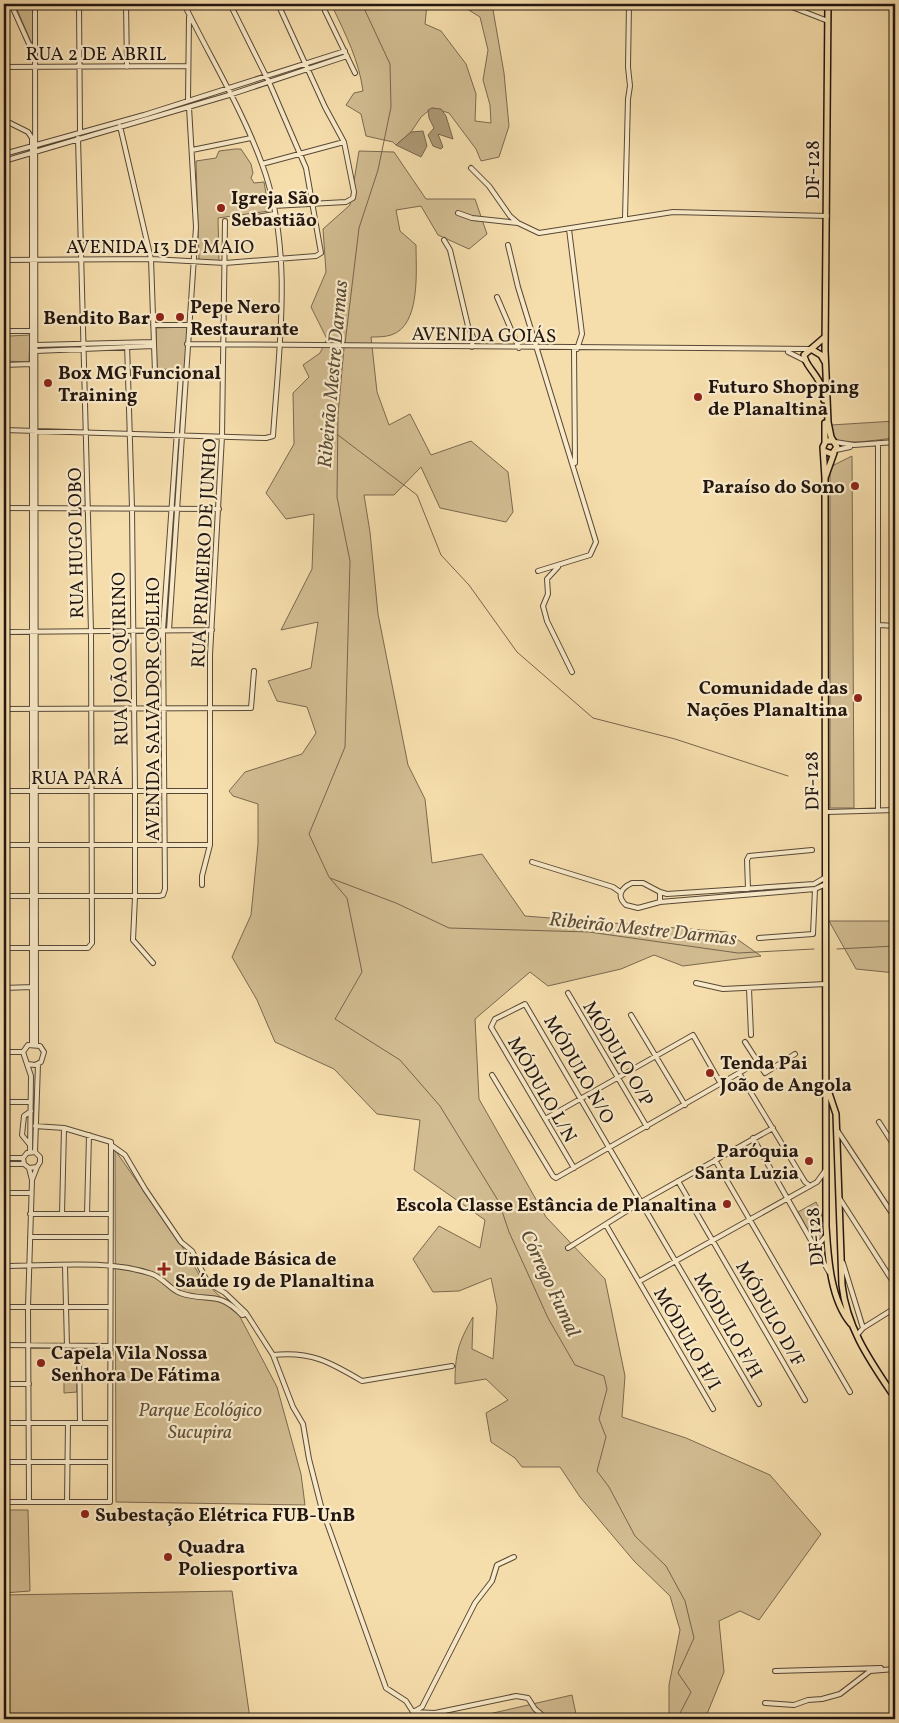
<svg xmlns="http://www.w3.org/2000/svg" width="899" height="1723" viewBox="0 0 899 1723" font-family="Vollkorn,serif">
<rect width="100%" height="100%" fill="#f6deac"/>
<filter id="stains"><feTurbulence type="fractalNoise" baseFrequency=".004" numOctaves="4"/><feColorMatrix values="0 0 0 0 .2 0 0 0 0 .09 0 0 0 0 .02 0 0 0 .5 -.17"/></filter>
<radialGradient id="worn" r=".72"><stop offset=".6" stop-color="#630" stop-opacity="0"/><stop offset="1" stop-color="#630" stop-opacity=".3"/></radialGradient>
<!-- green -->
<path fill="#d2bc91" stroke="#7a6950" d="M 286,4 L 427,4 L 425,24 L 441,31 L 466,64 L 476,94 L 475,121 L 491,123 L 490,105 L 483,80 L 488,50 L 480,17 L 464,7 L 470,4 L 492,4 L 504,73 L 509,126 L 499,157 L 481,161 L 476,149 L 449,113 L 432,108 L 421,117 L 411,132 L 396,145 L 393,142 L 366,136 L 361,114 L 346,105 L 354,93 L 363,91 C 359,61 346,35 333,8 L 305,5 L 290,9 Z
M 16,7 L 33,7 L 34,43 L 31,42 Z
M 235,149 L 241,149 L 251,164 L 253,173 L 251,178 L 254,183 L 264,182 L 269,211 L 218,218 L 219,261 L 199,260 L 196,161 L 216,158 L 219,151 Z
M 359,151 L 394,152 L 426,199 L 475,199 L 487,234 L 469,249 L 438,235 L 421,206 L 396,210 L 400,231 L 416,245 C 416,270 421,326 391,335 C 385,337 377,337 371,337 L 377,392 L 389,425 L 410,414 L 431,455 L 471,441 L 508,472 L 513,512 L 506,522 L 440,508 L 421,467 L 394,495 L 364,495 L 370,532 L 378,614 L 408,765 L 425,799 L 432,863 L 482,854 L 525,916 L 727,932 L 761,956 L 683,966 L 654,955 L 621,969 L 548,986 L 530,972 L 475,1019 L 479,1099 L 546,1217 L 605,1279 L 625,1376 L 622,1417 L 686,1438 L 770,1475 L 821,1534 L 759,1620 L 740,1611 L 719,1621 L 724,1672 L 705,1719 L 669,1719 L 669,1685 L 680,1630 L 670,1596 L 634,1561 L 580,1497 L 560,1467 L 522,1467 L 515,1458 L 491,1442 L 486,1413 L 508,1400 L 486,1379 L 455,1384 C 455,1354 458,1343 473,1317 L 472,1349 L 493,1359 L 497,1307 L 491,1278 L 459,1291 L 433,1292 L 413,1259 L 439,1226 L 480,1248 L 485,1220 L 414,1170 L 420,1120 L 377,1114 L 334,1069 L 275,1042 L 257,1000 L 232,957 L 251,915 L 258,844 L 258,804 L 233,796 L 229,791 L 245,772 L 302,754 L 316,733 L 307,707 L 277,701 L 268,681 L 311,668 L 318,622 L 281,630 L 312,569 L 314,514 L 286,519 L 266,493 L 294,444 L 293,393 L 309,377 L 303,365 L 320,353 L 327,339 L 311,307 L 326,272 L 323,229 L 350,205 Z
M 187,327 L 185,370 L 157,369 L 156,328 Z
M 30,335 L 29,362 L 4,361 L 4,339 L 9,336 Z
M 895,421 L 895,438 C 882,439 849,445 838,440 C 833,437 832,431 831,425 Z
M 852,456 L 854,808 L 830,808 L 830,467 Z
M 829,921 L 895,921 L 895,973 L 856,969 Z
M 115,1150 L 178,1240 L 202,1279 L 239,1315 L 277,1387 L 301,1474 L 305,1505 L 116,1502 Z
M 816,1202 C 822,1213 830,1236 816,1244 L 798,1212 Z
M 64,1374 L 77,1374 L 77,1392 L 64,1393 Z
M 4,1510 L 28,1510 L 30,1591 L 4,1593 Z
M 232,1591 L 250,1719 L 4,1719 L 4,1595 Z
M 572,1695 L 577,1719 L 467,1719 Z"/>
<!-- water -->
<path fill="#ae9a77" stroke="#76654e" d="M 432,108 L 441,109 L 446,116 L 453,139 L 438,134 L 443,147 L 441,149 L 433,146 L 428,135 L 434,128 L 429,118 L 428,110 Z
M 423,131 L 427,146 L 421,157 L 396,145 L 411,132 Z"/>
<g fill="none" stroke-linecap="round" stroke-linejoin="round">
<!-- stream -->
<path stroke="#76654e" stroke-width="1" d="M 345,344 L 359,228 L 378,170 L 391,107 L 390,64 L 362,4
M 344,348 L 338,415 L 337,497 L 350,561 L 345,747 L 309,834 L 329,877 L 347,898 L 362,972 L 335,1019 L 400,1060 L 440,1106 L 499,1202 L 509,1232 L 548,1318 L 575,1365 L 604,1376 L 607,1389 L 599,1419 L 606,1437 L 597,1471 L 609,1487 L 635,1536 L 666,1566 L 685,1601 L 694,1638 L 678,1673 L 691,1692 L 677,1719
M 338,435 L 417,495 L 441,555 L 469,585 L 517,652 L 593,718 L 675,739 L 788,776
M 330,878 L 396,903 L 449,928 L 589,932 L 738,953 L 814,949
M 837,949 L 895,946"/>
<defs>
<path id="minor" d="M 11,4 L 29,44 L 34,48
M 35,4 L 36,1044
M 79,4 L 80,131
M 126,4 L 127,67
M 784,4 L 828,21
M 232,7 L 242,4
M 325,11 L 355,73
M 4,67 L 188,66
M 188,100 L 189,17
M 4,120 L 28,132 L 32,138 L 32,1044
M 120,126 L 151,259 L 155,373 L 182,374
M 192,150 L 251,138
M 4,154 L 144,115 L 345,51
M 4,161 L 229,95 L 347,56
M 262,164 L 344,142
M 471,168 L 489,186 L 510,216 L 518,223 L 539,233 L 673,212 L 827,216
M 273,206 L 346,202 L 353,198 L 354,192 L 344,142 L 325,107 L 278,4
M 458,213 L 472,218 L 518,223
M 625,218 L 628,99 L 630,86 L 628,67 L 629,4
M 247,225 L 251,218 L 274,214
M 569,229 L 582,334 L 577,349
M 444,240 L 450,250 L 468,326 L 473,337 L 472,347
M 508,245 L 518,287 L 596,542 L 590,555 L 538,571
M 4,260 L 151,259 L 225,263 L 316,256 L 321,253 L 306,168 L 269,82 L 230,4
M 497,297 L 519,348
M 153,325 L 189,325
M 4,331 L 31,331
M 127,343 L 132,508 L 135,791 L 135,897 L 133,940 L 153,963
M 187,344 L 811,349
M 36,345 L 153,342
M 574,349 L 575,463
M 36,351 L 153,346
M 788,352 L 804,360
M 4,365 L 31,364
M 4,430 L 266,438 L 273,436 C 279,347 294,250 262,164 C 242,109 210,57 184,4
M 835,442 L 854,445 L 895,442
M 878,443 L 878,810
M 836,450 L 850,447
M 4,508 L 219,509
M 558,567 L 547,579 L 548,594 L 543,606 L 547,621 L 572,672
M 879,625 L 895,626
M 169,630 L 196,227 L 189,107
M 4,632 L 212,630
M 4,709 L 251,708 L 254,671
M 4,791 L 210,791
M 827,812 L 895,810
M 4,845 L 210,845
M 532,862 L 613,887 L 620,892
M 632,883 L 643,883 L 660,892 L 660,902 L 638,908 L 626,905 C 616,896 621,888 632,883 Z
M 202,885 L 202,876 L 210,845 L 210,655 L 222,436 L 225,221
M 748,889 L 747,860 L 749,856 L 812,850
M 660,892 L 667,894 L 814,884 L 826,877
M 4,896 L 159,896 L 163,895 L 165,889 L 163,630 L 181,374
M 660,902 L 815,889 L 826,884
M 759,938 L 813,934 L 815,889
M 4,948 L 88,948 L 92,943 L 91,631 L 78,138
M 696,983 L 723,989 L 826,984
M 4,988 L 32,987
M 749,989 L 751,1035
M 568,993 L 647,1127
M 631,1015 L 685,1105
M 745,1042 L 765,1073 L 795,1054
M 4,1052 L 23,1052
M 28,1064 L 35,1065 L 41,1062 L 44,1052 L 40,1046 L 28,1045 L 23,1052 L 31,1076 L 30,1152
M 739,1073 L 805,1182 L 810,1186
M 492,1075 L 553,1176 L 556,1178 L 758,1062
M 4,1102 L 31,1102
M 545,1119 L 693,1035 L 721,1084
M 879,1122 L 895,1147
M 837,1130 L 895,1218
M 753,1138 L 829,1272
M 30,1145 L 22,1135 L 24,1116 L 31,1111
M 111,1145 L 125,1155 L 145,1189 L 181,1242 L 192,1251 L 208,1283 L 225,1293 L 246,1313 L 273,1355 L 293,1407 L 303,1424 L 309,1459 L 321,1506 L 386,1688 L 406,1701 L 413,1712 L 435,1713 L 516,1696 L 528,1698 L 535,1709 L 541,1714
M 35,1152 L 27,1153 L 23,1158 L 24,1164 L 29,1168 L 37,1167 L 40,1162 L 40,1157 L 35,1152 L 38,1064
M 4,1158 L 23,1158
M 715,1160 L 850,1392
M 4,1164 L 24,1164
M 29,1168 L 32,1180 L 28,1307 L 29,1502
M 574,1168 L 491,1027 L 495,1019 L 525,1004 L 759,1404
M 32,1180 L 37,1167
M 678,1181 L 805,1400
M 4,1193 L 31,1193
M 840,1199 L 895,1285
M 30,1214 L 110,1214
M 62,1214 L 64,1128
M 87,1214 L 89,1135
M 606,1225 L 713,1409
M 30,1237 L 110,1237
M 816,1247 L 826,1236
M 568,1248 L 641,1202 L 773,1128
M 843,1263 L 863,1328
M 4,1266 C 50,1266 108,1259 152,1274 C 163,1278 170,1289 180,1293 C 208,1303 217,1289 242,1315 L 246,1314
M 6,1266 L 7,1193
M 65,1266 L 67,1346
M 640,1281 L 817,1182 L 825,1171
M 4,1307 L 109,1307
M 857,1335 L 863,1328 L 895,1308
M 4,1345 L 109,1346
M 79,1346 L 80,1423
M 273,1355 C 311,1351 330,1362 362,1381 L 452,1366
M 4,1384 L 29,1384
M 4,1423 L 110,1423
M 4,1462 L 110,1462
M 4,1502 L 110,1502 L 111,1142 L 64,1128 L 35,1126
M 67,1502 L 68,1423
M 775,1671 L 881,1668
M 765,1703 L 794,1705 L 808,1700 L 822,1699 L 840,1694 L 870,1671 L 895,1669
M 415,1719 L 413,1712 L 422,1707 L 475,1603 L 492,1581 L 497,1565 L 514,1557"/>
<path id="major" d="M 811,349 L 821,355 L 825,362
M 824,400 C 823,376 805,368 804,355 L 825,337
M 833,441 L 826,441 L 823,447 L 825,478 L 826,1226 C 828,1257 830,1299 851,1324
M 825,442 L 825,423
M 824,451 L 832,454 L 837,447 L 831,437 L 828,422 L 825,350 L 828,4
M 825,478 L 834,453
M 827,1087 L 836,1114 L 842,1285 C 847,1329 871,1362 895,1398"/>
</defs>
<!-- minor casing -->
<use href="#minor" stroke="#574837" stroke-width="6"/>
<!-- major casing -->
<use href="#major" stroke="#221610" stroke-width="8"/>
<!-- minor -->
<use href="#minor" stroke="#f9eac9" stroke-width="4"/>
<!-- major -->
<use href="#major" stroke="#f6deac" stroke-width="5"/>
</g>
<!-- markers -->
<g fill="#8f2418" stroke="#f9eac9" stroke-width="2">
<circle cx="221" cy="208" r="5"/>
<circle cx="160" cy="317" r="5"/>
<circle cx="180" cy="317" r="5"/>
<circle cx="48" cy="383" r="5"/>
<circle cx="698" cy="397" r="5"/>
<circle cx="855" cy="486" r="5"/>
<circle cx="858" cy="698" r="5"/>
<circle cx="710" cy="1073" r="5"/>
<circle cx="809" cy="1161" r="5"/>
<circle cx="727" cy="1204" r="5"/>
<path d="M161.5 1261.5h5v5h5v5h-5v5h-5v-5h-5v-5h5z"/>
<circle cx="41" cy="1363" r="5"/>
<circle cx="85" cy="1514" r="5"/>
<circle cx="168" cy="1557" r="5"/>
</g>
<g text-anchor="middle" stroke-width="4.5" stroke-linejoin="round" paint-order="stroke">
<!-- street labels -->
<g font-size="19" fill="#221610" stroke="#f9eac9">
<text x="96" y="60">RUA 2 DE ABRIL</text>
<text transform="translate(812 170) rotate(-90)" y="7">DF-128</text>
<text x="160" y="253">AVENIDA 13 DE MAIO</text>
<text transform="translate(484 334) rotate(1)" y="7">AVENIDA GOIÁS</text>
<text transform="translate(75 543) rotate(-91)" y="7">RUA HUGO LOBO</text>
<text transform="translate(203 553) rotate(-87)" y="7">RUA PRIMEIRO DE JUNHO</text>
<text transform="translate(119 659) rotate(-91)" y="7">RUA JOÃO QUIRINO</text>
<text transform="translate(152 709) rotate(-90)" y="7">AVENIDA SALVADOR COELHO</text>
<text x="77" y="784">RUA PARÁ</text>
<text transform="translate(811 781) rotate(-91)" y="7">DF-128</text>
<text transform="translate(619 1053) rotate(59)" y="7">MÓDULO O/P</text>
<text transform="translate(580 1069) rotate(60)" y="7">MÓDULO N/O</text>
<text transform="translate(543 1089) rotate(60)" y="7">MÓDULO L/N</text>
<text transform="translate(814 1237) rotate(-95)" y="7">DF-128</text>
<text transform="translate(771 1313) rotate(60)" y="7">MÓDULO D/F</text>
<text transform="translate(729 1325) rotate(60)" y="7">MÓDULO F/H</text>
<text transform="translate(688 1338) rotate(60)" y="7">MÓDULO H/I</text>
</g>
<!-- poi labels -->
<g font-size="19" font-weight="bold" fill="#221610" stroke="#f9eac9" text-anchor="start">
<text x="231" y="204">Igreja São<tspan x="231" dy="22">Sebastião</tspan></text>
<text x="190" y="313">Pepe Nero<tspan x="190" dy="22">Restaurante</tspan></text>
<text x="150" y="324" text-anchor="end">Bendito Bar</text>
<text x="58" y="379">Box MG Funcional<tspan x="58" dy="22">Training</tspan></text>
<text x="708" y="393">Futuro Shopping<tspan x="708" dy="22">de Planaltina</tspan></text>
<text x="845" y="493" text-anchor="end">Paraíso do Sono</text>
<text x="848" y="694" text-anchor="end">Comunidade das<tspan x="848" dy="22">Nações Planaltina</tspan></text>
<text x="720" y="1069">Tenda Pai<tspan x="720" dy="22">João de Angola</tspan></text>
<text x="799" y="1157" text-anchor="end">Paróquia<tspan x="799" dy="22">Santa Luzia</tspan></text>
<text x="717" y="1211" text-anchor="end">Escola Classe Estância de Planaltina</text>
<text x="175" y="1265">Unidade Básica de<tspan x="175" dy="22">Saúde 19 de Planaltina</tspan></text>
<text x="51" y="1359">Capela Vila Nossa<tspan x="51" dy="22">Senhora De Fátima</tspan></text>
<text x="95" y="1521">Subestação Elétrica FUB-UnB</text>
<text x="178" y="1553">Quadra<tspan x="178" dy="22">Poliesportiva</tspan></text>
</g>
<!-- park labels -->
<g font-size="19" font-style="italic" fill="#60503d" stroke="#f9eac9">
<text x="200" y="1416">Parque Ecológico<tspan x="200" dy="22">Sucupira</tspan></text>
</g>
<!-- water labels -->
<g font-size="20" font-style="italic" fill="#5a4b39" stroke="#f9eac9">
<text transform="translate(332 374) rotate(-85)" y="7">Ribeirão Mestre Darmas</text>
<text transform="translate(643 928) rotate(6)" y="7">Ribeirão Mestre Darmas</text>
<text transform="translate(551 1283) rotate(65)" y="7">Córrego Fumal</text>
</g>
</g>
<!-- margin -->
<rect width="899" height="1723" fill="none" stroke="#f6deac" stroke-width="20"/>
<rect x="5" y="5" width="889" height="1713" fill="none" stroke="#221610" stroke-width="2.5"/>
<rect x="10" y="10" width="879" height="1703" fill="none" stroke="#221610"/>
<rect width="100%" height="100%" filter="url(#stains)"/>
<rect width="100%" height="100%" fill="url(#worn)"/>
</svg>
